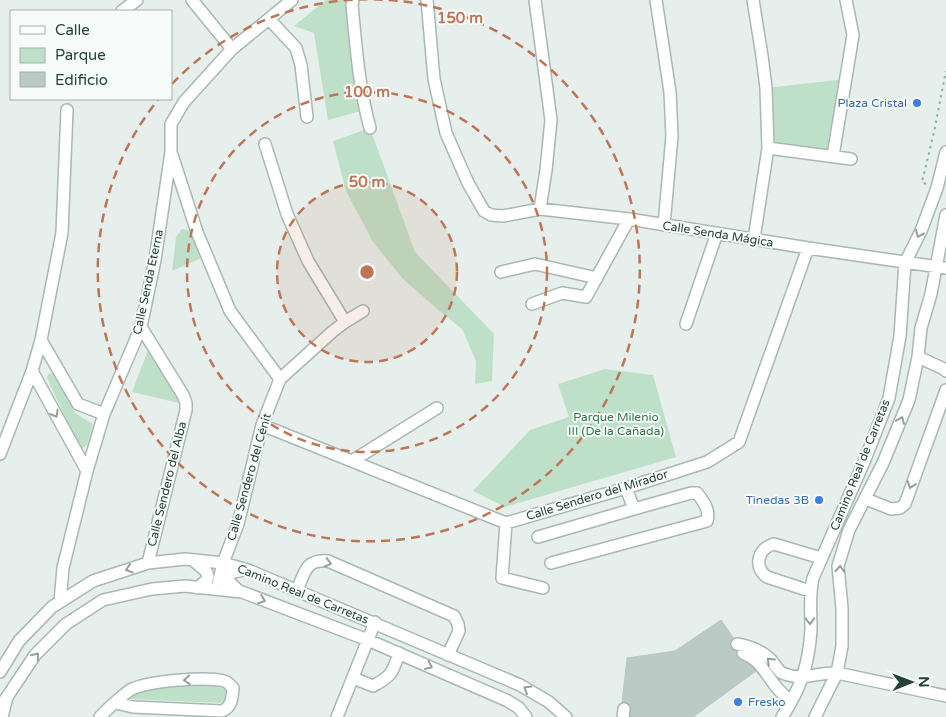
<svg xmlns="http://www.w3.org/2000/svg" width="946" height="717" viewBox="0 0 946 717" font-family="'Varela Round',sans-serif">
<rect width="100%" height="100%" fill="#e6efeb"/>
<!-- green -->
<path fill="#bfe0c8" d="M 326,0 L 353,0 L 365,110 L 328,120 L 314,33 L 294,26 Z
M 846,79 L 833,156 L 768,148 L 766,88 Z
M 370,128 L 415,252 L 494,334 L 492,381 L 475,384 L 476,361 L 462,329 L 437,309 L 403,279 L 373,242 L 346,191 L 333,141 Z
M 182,229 L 190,230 L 206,256 L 172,271 L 176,237 Z
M 148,350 L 183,404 L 132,392 Z
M 605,369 L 653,375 L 676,457 L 505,507 L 473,491 L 530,430 L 569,417 L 558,384 Z
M 54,373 L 75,413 L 93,424 L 87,445 L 83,448 L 79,447 L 47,378 L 48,374 Z
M 208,685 L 229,690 L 226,700 L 221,703 L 129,699 C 144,684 188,686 208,685 Z"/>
<!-- building -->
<path fill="#bbcac4" stroke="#b8c9c2" d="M 721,620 L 756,671 L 693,717 L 628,717 L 622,703 L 627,658 L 675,651 Z"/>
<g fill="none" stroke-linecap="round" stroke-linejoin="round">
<defs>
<path id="minor" d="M 192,0 L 232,49
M 353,0 L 352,5 C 356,46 359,88 370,128
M 427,0 L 434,79 L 446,133 L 468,183 L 484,211 L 491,215 L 503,216 L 540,209 L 629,219 L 808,248 L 946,268
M 535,0 L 551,120 L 546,170 L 540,209
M 656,0 L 670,92 L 672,136 L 664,225
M 753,0 L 762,56 L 766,88 L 768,148 L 754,239
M 122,11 L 137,0
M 269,19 L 296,48 L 301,65 L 307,117
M 265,144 L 287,214 L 308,261 L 345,322
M 768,148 L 851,159
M 172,155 L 197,232 L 230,311 L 280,379
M 833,156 L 853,35 L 846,0
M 501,272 L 535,264 L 597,278
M 532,304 L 562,293 L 586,297 L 629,219
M 686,324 L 717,233
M 141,327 L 183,395 L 186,403 L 186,410 L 148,563
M 41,340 L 78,404 L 104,414
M 918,357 L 944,369 L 946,371
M 32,371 L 87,471
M 262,425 L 506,523 L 626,488 L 707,462 L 739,442 L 808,248
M 0,454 L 32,371 L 41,340 L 62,233 L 67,110
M 352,461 L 437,408
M 866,499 L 891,509 L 900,508 L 905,504 L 946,390
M 506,523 L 502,578 L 543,588
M 538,537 L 634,509
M 194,561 L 206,571 L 208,576 L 207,580 L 197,588
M 551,563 L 707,521 C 710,510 704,502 697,493 L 691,493 L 634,509 L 626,488
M 217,589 L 223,563 L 238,524 L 262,425 L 280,379 L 332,332 L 345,322 L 363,311
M 297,590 C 305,573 305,559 328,561 L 454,616 L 458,624 L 459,631 L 448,655
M 239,591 L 228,581 L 229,574 L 234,572 L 244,570
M 810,591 L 767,577 C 753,567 758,548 774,544 L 821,558
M 60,602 L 63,568 L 87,471 L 104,414 L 141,327 L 155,260 L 171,152 L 171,124 L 184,102 L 232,49 L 292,0
M 737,644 C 748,646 760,650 769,658 C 774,662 777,670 782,673 C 804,682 816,672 837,673 L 946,696
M 743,653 C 759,659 764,671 774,684 C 779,691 785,696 791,702
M 0,672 L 19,641 L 52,607 L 93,581 L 148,563 L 185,559 L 223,563 L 248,570 L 520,685 L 549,702 L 566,717
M 353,678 L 373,686 C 392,676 393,672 399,653
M 0,704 L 5,700 L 35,655 L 66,624 L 103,600 L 152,589 L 185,586 L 242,592 L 368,640 L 508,701 L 519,708 L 526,717
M 2,717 L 7,697
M 100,717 C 104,712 127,691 132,689 C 150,681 205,676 224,681 C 228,682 230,685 233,688 C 232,698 232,707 222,711 L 133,707 L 116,703
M 337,717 L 375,622
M 623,717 L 624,709
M 782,717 C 801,688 809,664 811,629 C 811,612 809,595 813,578 L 864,462 L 889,398 L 900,336 L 905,263 L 921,231 L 937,188 L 946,152
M 815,717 L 837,673 L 842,646 L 842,608 L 838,566 L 849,530 L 883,463 L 909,400 L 918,357 L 921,328 L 931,294 L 946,215"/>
</defs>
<!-- minor casing -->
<use href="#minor" stroke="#a8b8b2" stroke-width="14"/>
<!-- path -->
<path stroke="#86b3a5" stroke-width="2" stroke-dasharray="2.5 4" stroke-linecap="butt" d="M 926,184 L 922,182 L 934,132 L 946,71"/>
<!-- minor -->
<use href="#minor" stroke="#fff" stroke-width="11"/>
</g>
<!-- one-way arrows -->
<defs><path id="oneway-chevron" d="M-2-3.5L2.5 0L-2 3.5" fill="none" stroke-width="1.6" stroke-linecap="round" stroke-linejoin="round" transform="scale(1.25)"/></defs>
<g stroke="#92a09c">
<use href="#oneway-chevron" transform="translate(919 234) rotate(114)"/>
<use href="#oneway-chevron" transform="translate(55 414) rotate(61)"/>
<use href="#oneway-chevron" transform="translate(901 420) rotate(-67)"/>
<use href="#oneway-chevron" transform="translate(911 485) rotate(110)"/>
<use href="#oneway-chevron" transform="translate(328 563) rotate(15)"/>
<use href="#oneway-chevron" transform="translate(129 569) rotate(162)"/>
<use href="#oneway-chevron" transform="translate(840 569) rotate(-87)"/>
<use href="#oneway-chevron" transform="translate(262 600) rotate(21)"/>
<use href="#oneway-chevron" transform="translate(810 621) rotate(89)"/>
<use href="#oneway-chevron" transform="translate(36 656) rotate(-51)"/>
<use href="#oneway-chevron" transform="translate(770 661) rotate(-136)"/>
<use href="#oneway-chevron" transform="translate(429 666) rotate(24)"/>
<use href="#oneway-chevron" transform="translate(187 680) rotate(176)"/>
<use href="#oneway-chevron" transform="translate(527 689) rotate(-150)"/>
</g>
<!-- distance rings -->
<circle cx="367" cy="272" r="90" fill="#c07456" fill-opacity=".12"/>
<g fill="none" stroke="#c07456" stroke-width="2.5" stroke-dasharray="9 6">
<circle cx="367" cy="272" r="90"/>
<circle cx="367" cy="272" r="180"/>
<path d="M172 84A271 271 0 1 1 158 100"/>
</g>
<!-- markers -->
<g fill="#3f7fe0" stroke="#f7fbf9" stroke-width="2">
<circle cx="917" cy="103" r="5"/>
<circle cx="819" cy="500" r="5"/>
<circle cx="738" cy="702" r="5"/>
</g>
<g text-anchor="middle" stroke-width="4" stroke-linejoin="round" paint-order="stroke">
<!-- shop labels -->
<g font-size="12" fill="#366cbe" stroke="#f7fbf9" text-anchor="end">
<text x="907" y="107">Plaza Cristal</text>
<text x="809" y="504">Tinedas 3B</text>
<text x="748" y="706" text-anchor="start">Fresko</text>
</g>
<!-- street labels -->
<g font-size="12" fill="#24423a" stroke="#f7fbf9">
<text transform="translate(718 234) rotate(9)" y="4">Calle Senda Mágica</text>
<text transform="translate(148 282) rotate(-78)" y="4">Calle Senda Eterna</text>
<text transform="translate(860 465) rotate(-68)" y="4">Camino Real de Carretas</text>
<text transform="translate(249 477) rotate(-74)" y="4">Calle Sendero del Cénit</text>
<text transform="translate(167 484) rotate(-76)" y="4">Calle Sendero del Alba</text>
<text transform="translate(597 495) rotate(-17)" y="4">Calle Sendero del Mirador</text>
<text transform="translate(303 594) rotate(22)" y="4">Camino Real de Carretas</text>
</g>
<!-- park labels -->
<g font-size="12" fill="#2d7a4b" stroke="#f7fbf9">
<text x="616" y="421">Parque Milenio<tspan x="616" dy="14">III (De la Cañada)</tspan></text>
</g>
</g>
<circle cx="367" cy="272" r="8" fill="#c07456" stroke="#f7fbf9" stroke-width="2.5"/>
<g font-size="15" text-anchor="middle" font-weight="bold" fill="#c07456" stroke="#f7fbf9" stroke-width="4" stroke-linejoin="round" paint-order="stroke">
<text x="460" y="23">150 m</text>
<text x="367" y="97">100 m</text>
<text x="367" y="187">50 m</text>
</g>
<!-- legend -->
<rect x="10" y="10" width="162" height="90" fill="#f7fbf9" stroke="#a3b1ad"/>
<rect x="20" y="26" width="25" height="8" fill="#ffffff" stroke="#a3b1ad"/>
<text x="55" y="35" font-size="15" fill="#24423a">Calle</text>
<rect x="20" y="48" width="25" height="15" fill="#bfe0c8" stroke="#a3b1ad"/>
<text x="55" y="60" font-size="15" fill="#24423a">Parque</text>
<rect x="20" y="72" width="25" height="15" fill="#bbcac4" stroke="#a3b1ad"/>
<text x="55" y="85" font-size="15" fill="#24423a">Edificio</text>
<!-- north arrow -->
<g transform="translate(911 682) rotate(89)" stroke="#f7fbf9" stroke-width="4" paint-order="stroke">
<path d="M0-4L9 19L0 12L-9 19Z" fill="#24423a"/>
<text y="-8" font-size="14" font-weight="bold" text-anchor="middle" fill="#24423a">N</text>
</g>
</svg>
